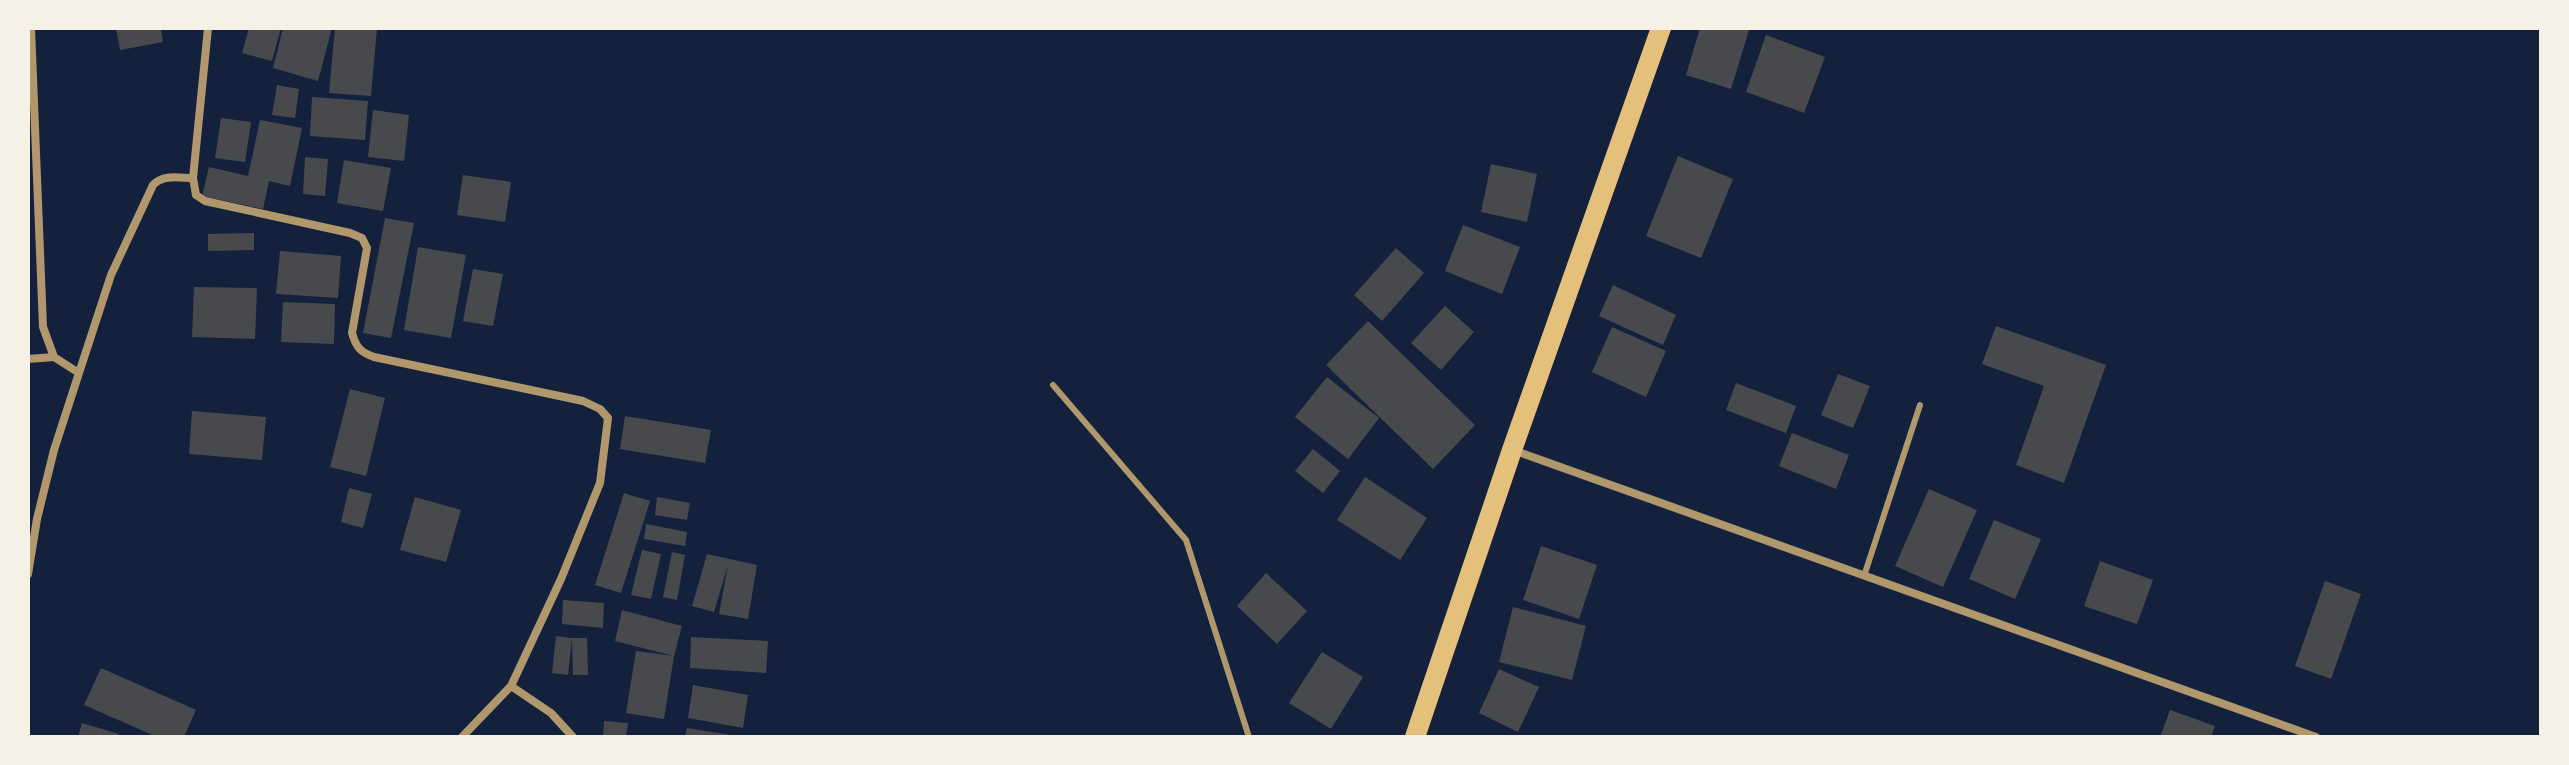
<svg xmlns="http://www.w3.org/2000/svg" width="2569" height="765" viewBox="0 0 2569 765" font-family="Manrope,sans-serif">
<rect width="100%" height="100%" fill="#14213d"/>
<!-- building -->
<path fill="#48494c" d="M 116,28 L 161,28 L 163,42 L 120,50 Z
M 249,28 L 281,28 L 272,61 L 242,53 Z
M 283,28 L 332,28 L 318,81 L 273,68 Z
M 335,28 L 377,28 L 371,96 L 329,93 Z
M 1700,28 L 1749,30 L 1731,89 L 1686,75 Z
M 1766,35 L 1825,57 L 1804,113 L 1746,92 Z
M 277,85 L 299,89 L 295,118 L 272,115 Z
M 312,97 L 368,101 L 365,140 L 310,136 Z
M 373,110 L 409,115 L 404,161 L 368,157 Z
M 221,118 L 251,122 L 245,162 L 215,158 Z
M 260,120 L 302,128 L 290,186 L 269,181 L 263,209 L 202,196 L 209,167 L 248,176 Z
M 1678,156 L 1733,179 L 1701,258 L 1646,236 Z
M 305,157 L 328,159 L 325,196 L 303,194 Z
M 344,160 L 391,168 L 383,211 L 337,203 Z
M 1491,164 L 1537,174 L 1527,222 L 1481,212 Z
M 463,175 L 511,182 L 505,222 L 457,215 Z
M 385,218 L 414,223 L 391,338 L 363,333 Z
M 1463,225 L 1520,247 L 1502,294 L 1445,271 Z
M 254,233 L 254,250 L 208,251 L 208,234 Z
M 418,247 L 466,255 L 451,338 L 404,330 Z
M 1396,248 L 1424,273 L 1382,321 L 1354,295 Z
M 280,251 L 341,256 L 338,298 L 276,294 Z
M 473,269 L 503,274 L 493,326 L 463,321 Z
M 1613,285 L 1676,315 L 1663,345 L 1599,316 Z
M 194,287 L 257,288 L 255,339 L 192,337 Z
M 283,302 L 335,304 L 334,344 L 281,342 Z
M 1445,306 L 1474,332 L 1441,370 L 1411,343 Z
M 1368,321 L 1475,425 L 1433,469 L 1326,365 Z
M 1996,326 L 2106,365 L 2064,483 L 2016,465 L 2044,386 L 1982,364 Z
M 1612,327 L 1666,351 L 1646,397 L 1592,372 Z
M 1838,374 L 1870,386 L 1853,428 L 1821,415 Z
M 1327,377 L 1379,418 L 1348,459 L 1295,417 Z
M 1736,383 L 1796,406 L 1786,433 L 1726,410 Z
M 350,389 L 385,398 L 366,476 L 330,467 Z
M 192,411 L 266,417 L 262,460 L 189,454 Z
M 625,416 L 711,430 L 705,463 L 620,449 Z
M 1792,433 L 1849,455 L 1836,489 L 1779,466 Z
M 1313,449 L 1340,471 L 1323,493 L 1295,471 Z
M 1365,477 L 1427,518 L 1400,560 L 1337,520 Z
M 349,488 L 372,494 L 363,528 L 341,522 Z
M 1929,489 L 1977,510 L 1943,587 L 1895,566 Z
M 624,493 L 650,501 L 621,593 L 595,585 Z
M 415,497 L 461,510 L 446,562 L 400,550 Z
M 657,497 L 690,503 L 687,520 L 655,515 Z
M 1994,520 L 2041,539 L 2015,599 L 1969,579 Z
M 646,524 L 687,532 L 685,546 L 644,539 Z
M 1541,546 L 1597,565 L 1579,619 L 1523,600 Z
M 642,550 L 661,554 L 651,599 L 631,595 Z
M 672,552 L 685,555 L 677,600 L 663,597 Z
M 707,554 L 757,565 L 748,619 L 719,614 L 728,565 L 714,612 L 692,606 Z
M 2100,561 L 2153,580 L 2137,624 L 2084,606 Z
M 1266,573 L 1307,611 L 1277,644 L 1237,606 Z
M 2325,581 L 2361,594 L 2331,679 L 2295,666 Z
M 563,600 L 604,603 L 603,628 L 562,624 Z
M 1513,607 L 1586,626 L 1572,680 L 1499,662 Z
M 622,610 L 682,626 L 674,656 L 615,641 Z
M 556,636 L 572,638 L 568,675 L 552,673 Z
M 691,637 L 768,641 L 766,673 L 690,668 Z
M 572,638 L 587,638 L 588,675 L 573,675 Z
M 636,651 L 674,656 L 664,719 L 626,713 Z
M 1322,652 L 1363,677 L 1331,729 L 1289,703 Z
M 101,668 L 196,710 L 184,737 L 157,737 L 84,705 Z
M 1499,669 L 1539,687 L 1518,732 L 1479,713 Z
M 693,685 L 748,695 L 743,728 L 688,718 Z
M 2170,710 L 2215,726 L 2211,737 L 2160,737 Z
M 604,721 L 628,723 L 626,737 L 603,737 Z
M 82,723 L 119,734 L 118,737 L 78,737 Z
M 687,728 L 731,735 L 731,737 L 685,737 Z"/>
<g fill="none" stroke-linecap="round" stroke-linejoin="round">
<!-- service -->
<path stroke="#b1986c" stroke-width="6" d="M 1053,385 L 1186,540 L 1249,737
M 1864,576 L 1920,405"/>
<!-- minor -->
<path stroke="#b1986c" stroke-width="8" d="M 208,28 L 193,178 L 196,195 L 205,201 L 350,233 L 362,238 L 367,248 L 352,333 C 356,347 360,352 374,357 L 583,401 L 600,409 L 608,418 L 600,483 L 561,579 L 511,686 L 462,737
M 28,359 L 54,357
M 79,373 L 111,275 L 153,185 C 164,174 179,178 193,178
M 1513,450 L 2316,737
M 28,574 L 37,519 L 54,450 L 79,373 L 54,357 L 43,327 L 31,28
M 511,686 L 551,713 L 573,737"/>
<!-- primary -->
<path stroke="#e5c07b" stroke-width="20" d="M 1415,737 L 1512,450 L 1661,28"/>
</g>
<!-- border -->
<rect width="2569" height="765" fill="none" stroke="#f6f1e7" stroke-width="60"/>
</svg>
